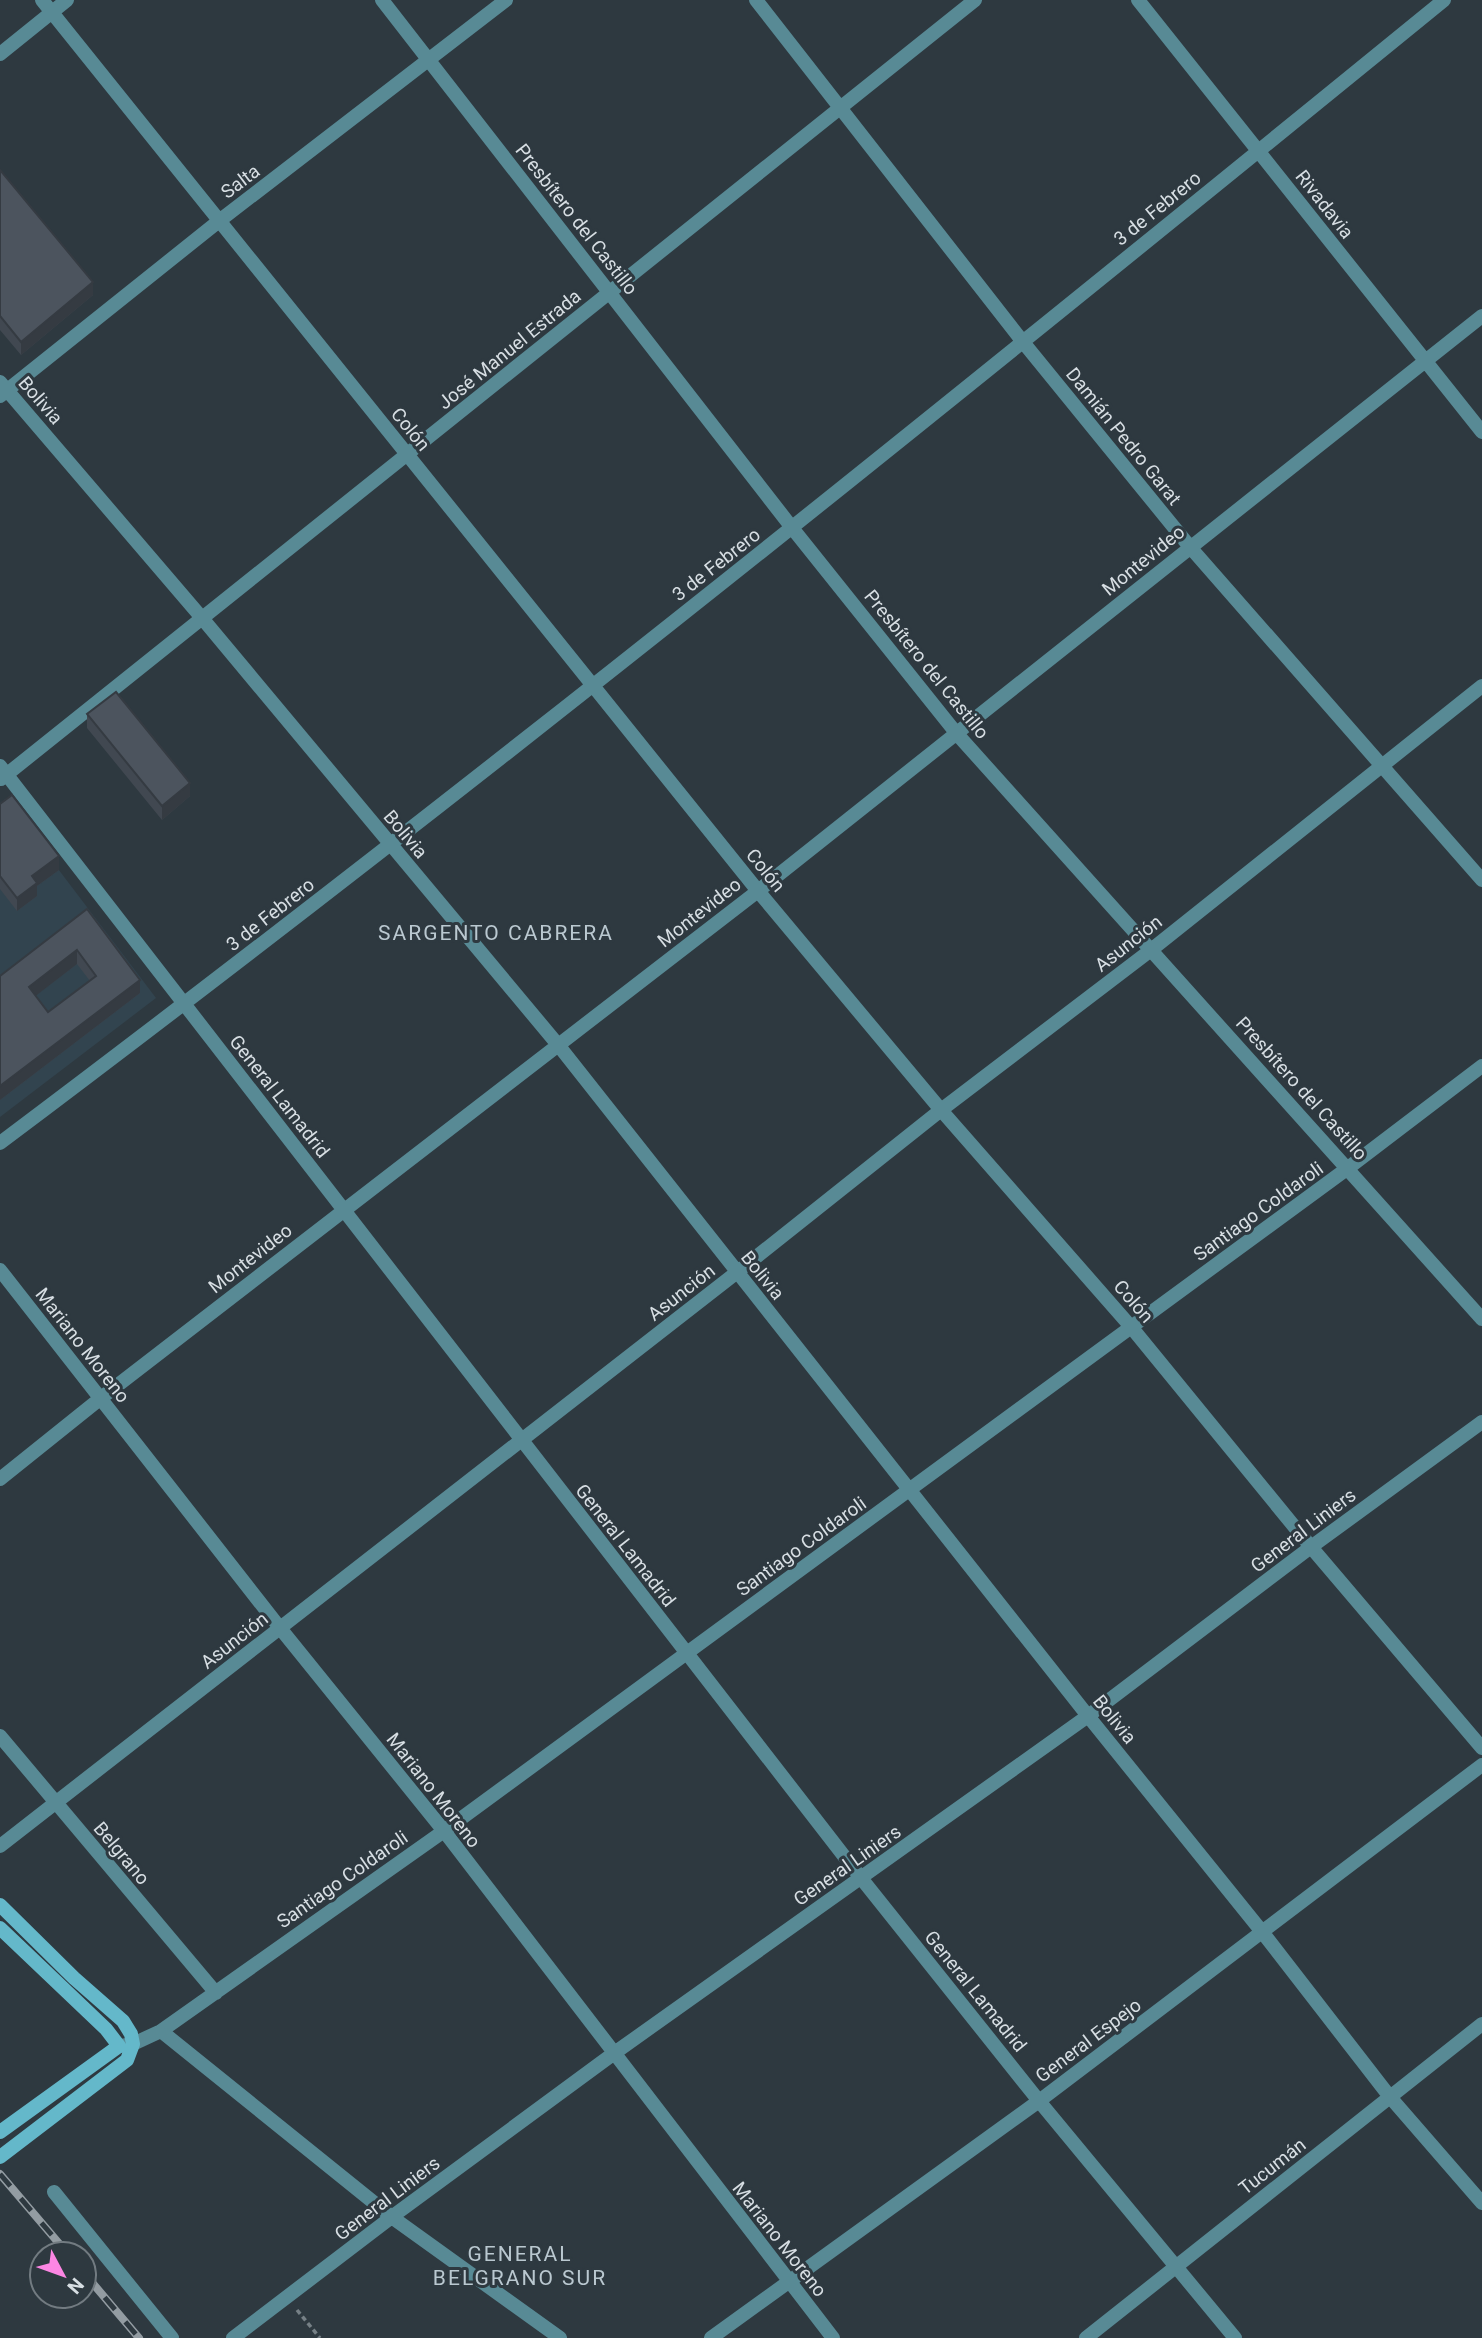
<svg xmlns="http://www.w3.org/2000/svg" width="1482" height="2338" viewBox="0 0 1482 2338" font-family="Roboto,sans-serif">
<rect width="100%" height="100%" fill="#2e3940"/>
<!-- built -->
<path fill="#32444f" d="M 5,799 L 156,998 L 0,1117 L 0,803 Z"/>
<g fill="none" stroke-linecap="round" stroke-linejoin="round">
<!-- path -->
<path stroke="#768086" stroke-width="3.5" stroke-dasharray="5 3.5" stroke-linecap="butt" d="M 297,2310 L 320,2338"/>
<!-- minor -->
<path stroke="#588a95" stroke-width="14" d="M 42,0 L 758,891 L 941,1110 L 1132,1328 L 1311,1547 L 1482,1748
M 382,0 L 793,529 L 957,734 L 1482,1319
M 756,0 L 1023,342 L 1190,547 L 1482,880
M 1138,0 L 1482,432
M 0,54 L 67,0
M 0,382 L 202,618 L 559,1046 L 1088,1716 L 1263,1933 L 1390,2097 L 1482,2203
M 0,396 L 219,221 L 506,0
M 0,766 L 861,1878 L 1039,2101 L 1235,2338
M 1,779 L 975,0
M 0,1143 C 491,774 968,388 1444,0
M 0,1270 L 280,1628 L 444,1831 L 833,2338
M 0,1479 L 101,1398 L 758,891 L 1482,316
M 0,1736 L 216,1993
M 0,1846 L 736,1273 L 941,1110 L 1151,950 L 1482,686
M 161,2031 L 393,2218 L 560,2338
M 121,2046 L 133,2044 L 161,2031 L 444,1831 L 1348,1168 L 1482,1066
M 54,2192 L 172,2338
M 233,2338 L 397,2213 L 613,2054 L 1088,1716 L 1311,1547 L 1482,1422
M 711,2338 L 1039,2101 L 1482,1765
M 1086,2338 L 1482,2024"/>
<!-- secondary -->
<path stroke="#64b8ca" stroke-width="14" d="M 0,1905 L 74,1978 L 123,2021 L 131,2034 L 133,2044 L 127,2060 L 0,2157
M 0,1928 L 106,2029 L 119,2046 L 0,2132"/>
<defs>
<path id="rail" d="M 0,2174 L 68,2254
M 84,2273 L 139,2338"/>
</defs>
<!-- rail casing -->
<use href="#rail" stroke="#939ca2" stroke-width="8"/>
<!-- rail -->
<use href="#rail" stroke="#2e3940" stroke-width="5" stroke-dasharray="16" stroke-linecap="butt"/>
</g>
<!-- wall -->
<path fill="#414851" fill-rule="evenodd" d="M 0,170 L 93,295 L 21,355 L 0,330 Z
M 87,714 L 190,796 L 162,820 L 87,728 Z
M 0,804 L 59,870 L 37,886 L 37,896 L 17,911 L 0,889 Z
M 87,909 L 140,993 L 0,1100 L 0,976 ZM 77,964 L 90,981 L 48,1012 L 35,996 Z"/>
<!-- shaded-wall -->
<path fill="#353b42" d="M 93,282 L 93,295 L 21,355 L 21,342 Z
M 190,783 L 190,796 L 162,820 L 162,806 Z
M 59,856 L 59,870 L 37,886 L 37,896 L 17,911 L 17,898 L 32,876 Z
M 77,950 L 77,964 L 29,1001 L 29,987 Z
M 140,980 L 140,993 L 0,1100 L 0,1086 Z"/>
<!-- building -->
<path fill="#4c545e" stroke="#353b42" stroke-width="2" fill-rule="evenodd" d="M 0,170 L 93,282 L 21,342 L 0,316 Z
M 116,692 L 190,783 L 162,806 L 87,714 Z
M 12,795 L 59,856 L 32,876 L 37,883 L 17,898 L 0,876 L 0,804 Z
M 87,909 L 140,980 L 0,1086 L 0,976 ZM 77,950 L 96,976 L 48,1012 L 29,987 Z"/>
<g text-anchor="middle" stroke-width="6" stroke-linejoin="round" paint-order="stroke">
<!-- street labels -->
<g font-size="19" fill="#d7dee3" stroke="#2e3940">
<text transform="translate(240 181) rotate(-37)" y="7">Salta</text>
<text transform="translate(1325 204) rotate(52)" y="7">Rivadavia</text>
<text transform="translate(1157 208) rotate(-39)" y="7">3 de Febrero</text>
<text transform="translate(577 219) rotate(52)" y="7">Presbítero del Castillo</text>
<text transform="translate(509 349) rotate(-39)" y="7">José Manuel Estrada</text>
<text transform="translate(41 400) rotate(49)" y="7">Bolivia</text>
<text transform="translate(411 429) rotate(51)" y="7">Colón</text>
<text transform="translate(1124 436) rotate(51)" y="7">Damián Pedro Garat</text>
<text transform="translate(1143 560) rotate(-39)" y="7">Montevideo</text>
<text transform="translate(716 564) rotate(-38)" y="7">3 de Febrero</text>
<text transform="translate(927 664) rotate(51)" y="7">Presbítero del Castillo</text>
<text transform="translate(406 834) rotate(50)" y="7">Bolivia</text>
<text transform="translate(766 870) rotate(51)" y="7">Colón</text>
<text transform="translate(699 912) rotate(-38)" y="7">Montevideo</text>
<text transform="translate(270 914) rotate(-38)" y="7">3 de Febrero</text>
<text transform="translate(1128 943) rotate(-38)" y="7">Asunción</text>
<text transform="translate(1302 1088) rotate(48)" y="7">Presbítero del Castillo</text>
<text transform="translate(280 1096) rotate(52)" y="7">General Lamadrid</text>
<text transform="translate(1258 1211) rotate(-36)" y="7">Santiago Coldaroli</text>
<text transform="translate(250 1258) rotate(-38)" y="7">Montevideo</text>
<text transform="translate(763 1275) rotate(51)" y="7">Bolivia</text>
<text transform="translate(681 1292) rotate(-38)" y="7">Asunción</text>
<text transform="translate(1134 1301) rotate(49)" y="7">Colón</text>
<text transform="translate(83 1345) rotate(52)" y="7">Mariano Moreno</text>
<text transform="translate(1303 1530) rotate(-37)" y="7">General Liniers</text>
<text transform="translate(626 1545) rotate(52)" y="7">General Lamadrid</text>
<text transform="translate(801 1546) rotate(-36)" y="7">Santiago Coldaroli</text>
<text transform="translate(234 1640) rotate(-38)" y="7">Asunción</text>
<text transform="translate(1115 1719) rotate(51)" y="7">Bolivia</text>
<text transform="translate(434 1790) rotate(52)" y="7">Mariano Moreno</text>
<text transform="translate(122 1853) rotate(50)" y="7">Belgrano</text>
<text transform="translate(847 1865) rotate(-35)" y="7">General Liniers</text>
<text transform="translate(342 1879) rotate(-35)" y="7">Santiago Coldaroli</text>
<text transform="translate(976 1991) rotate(51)" y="7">General Lamadrid</text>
<text transform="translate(1088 2040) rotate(-37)" y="7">General Espejo</text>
<text transform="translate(1272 2166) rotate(-38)" y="7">Tucumán</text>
<text transform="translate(387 2198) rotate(-37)" y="7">General Liniers</text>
<text transform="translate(780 2239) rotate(52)" y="7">Mariano Moreno</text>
</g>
<!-- neighbourhood labels -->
<g font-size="21" letter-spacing="2" fill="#bac8d0" stroke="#2e3940">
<text x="496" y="940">SARGENTO CABRERA</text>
<text x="520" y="2261">GENERAL<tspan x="520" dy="24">BELGRANO SUR</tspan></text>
</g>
</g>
<!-- north arrow -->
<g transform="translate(63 2275) rotate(131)"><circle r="33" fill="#2e3940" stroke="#727b81" stroke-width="2"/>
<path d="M0-5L12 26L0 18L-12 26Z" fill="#fc86e3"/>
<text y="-10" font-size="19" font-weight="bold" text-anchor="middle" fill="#d7dee3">N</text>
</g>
</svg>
